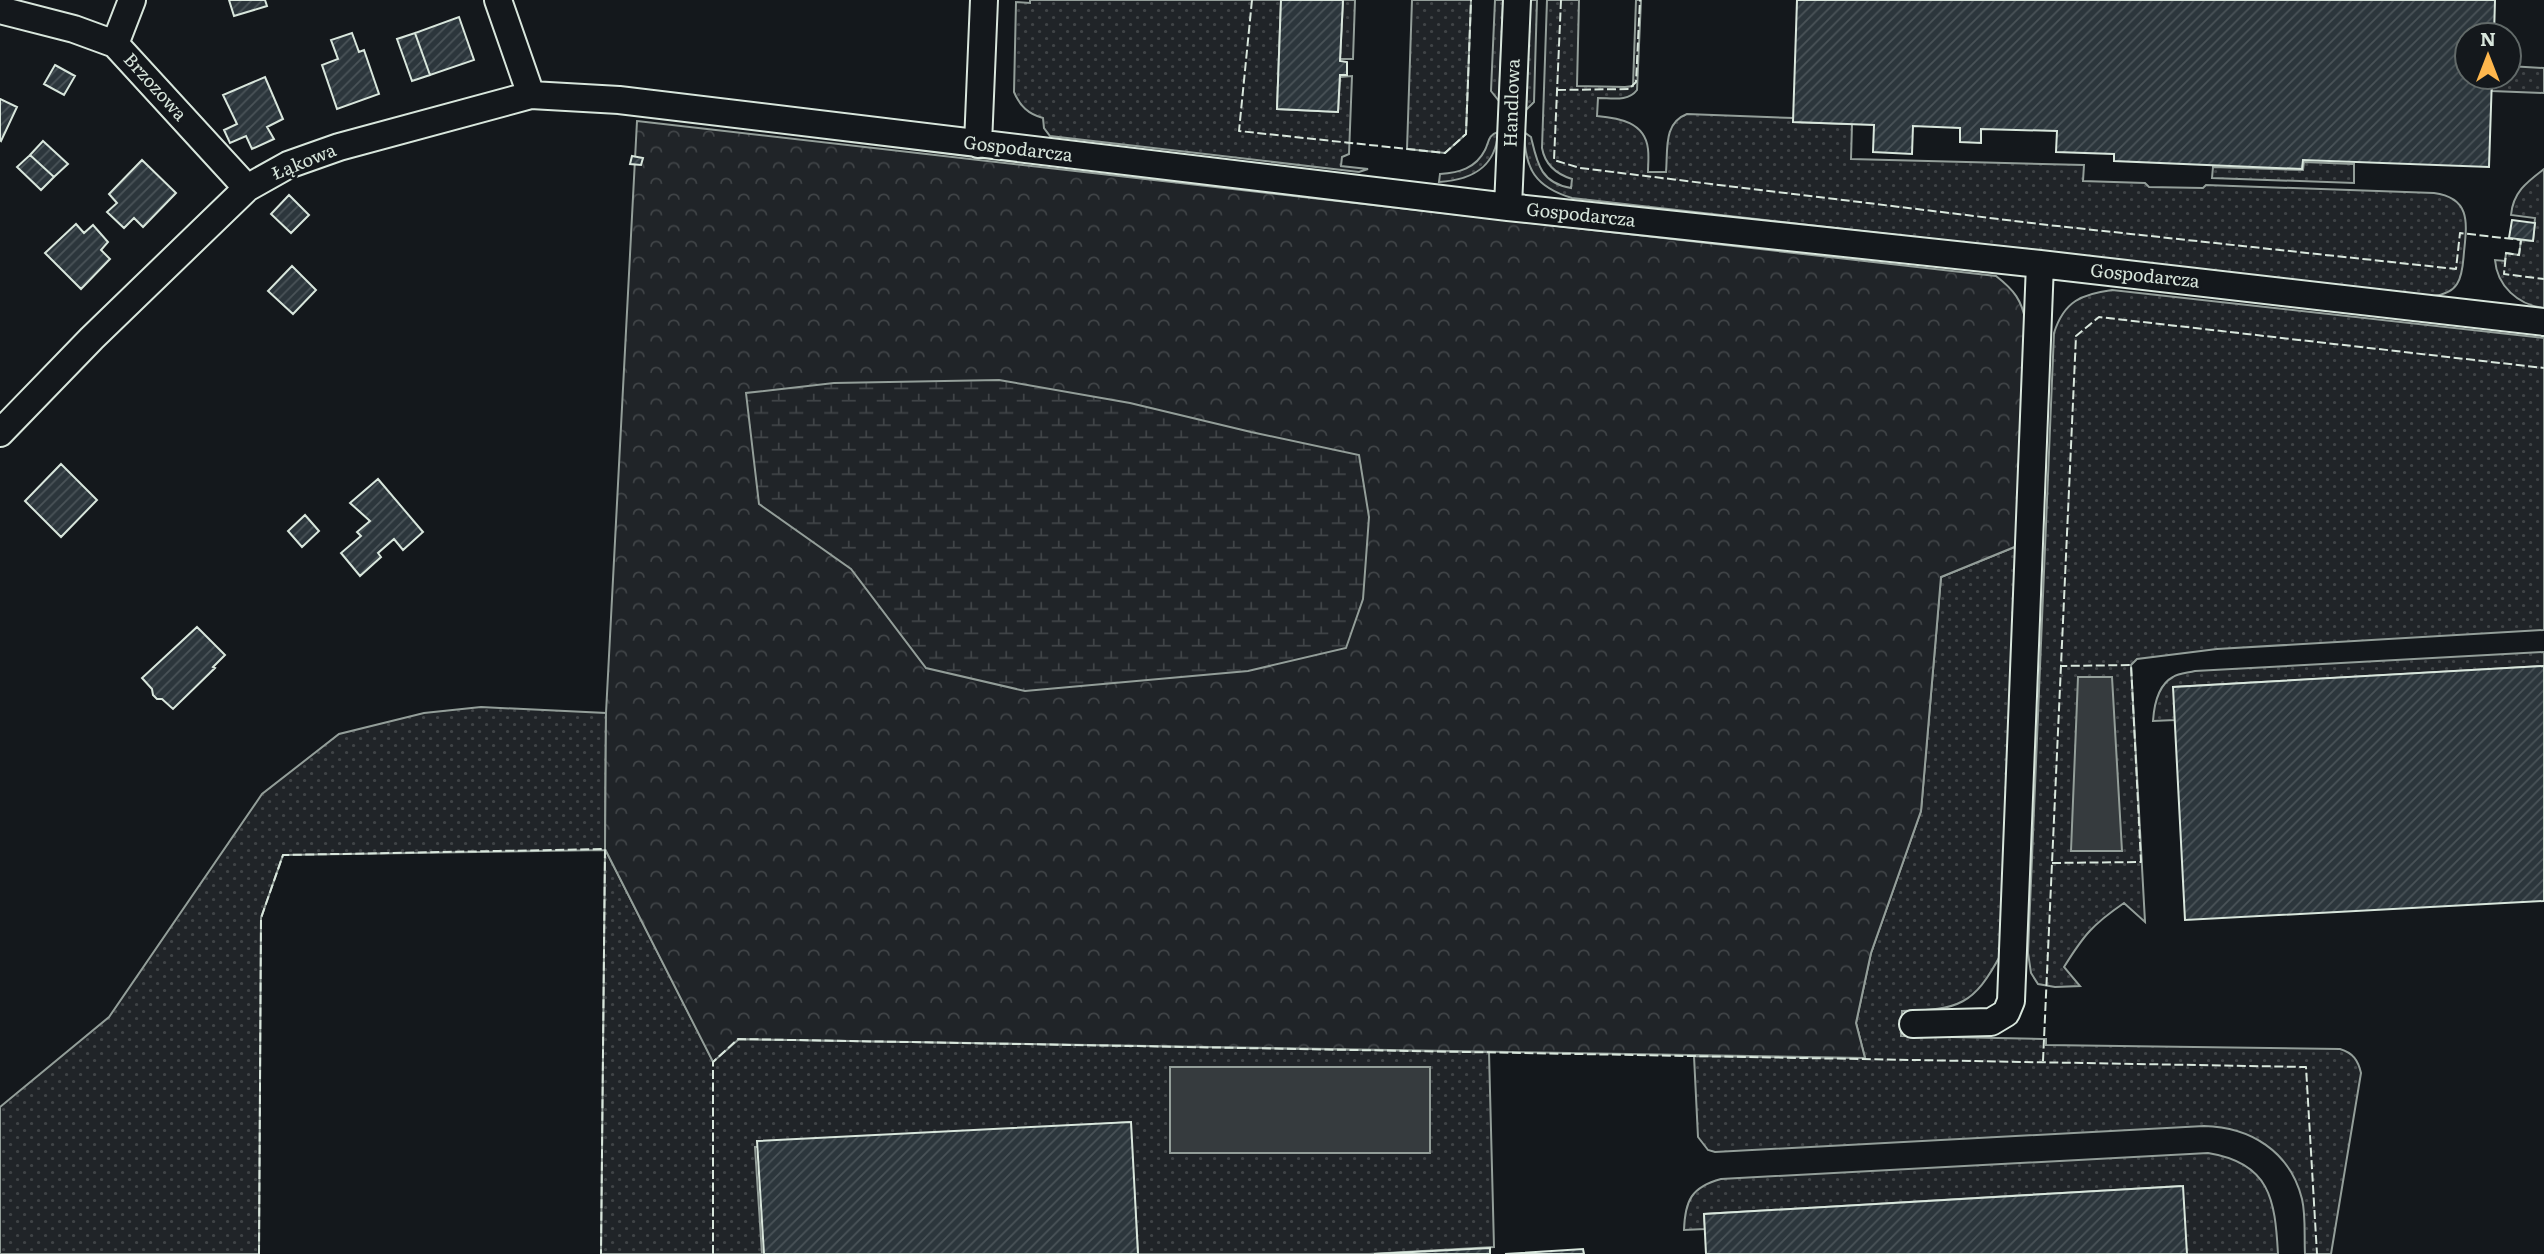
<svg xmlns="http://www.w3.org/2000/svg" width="2544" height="1254" viewBox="0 0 2544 1254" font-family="Literata,serif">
<defs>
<pattern id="grass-dots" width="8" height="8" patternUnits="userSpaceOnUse" patternTransform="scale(1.75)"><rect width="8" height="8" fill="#202428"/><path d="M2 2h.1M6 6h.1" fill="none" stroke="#404447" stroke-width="1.8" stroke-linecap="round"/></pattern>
<pattern id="forest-crowns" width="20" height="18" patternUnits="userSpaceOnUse" patternTransform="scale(1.75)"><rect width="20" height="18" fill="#202428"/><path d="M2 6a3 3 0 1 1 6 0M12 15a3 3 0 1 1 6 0" fill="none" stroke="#404447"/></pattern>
<pattern id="wetland-marsh" width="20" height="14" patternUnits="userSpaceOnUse" patternTransform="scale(1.75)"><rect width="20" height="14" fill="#202428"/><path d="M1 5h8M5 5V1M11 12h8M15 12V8" fill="none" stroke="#404447"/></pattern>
<pattern id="building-hatch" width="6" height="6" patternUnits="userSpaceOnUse" patternTransform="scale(1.75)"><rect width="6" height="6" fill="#2c363c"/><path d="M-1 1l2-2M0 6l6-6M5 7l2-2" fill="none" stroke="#4a5358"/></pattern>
</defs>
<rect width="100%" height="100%" fill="#14181c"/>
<!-- grass -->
<path fill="url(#grass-dots)" stroke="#939e99" stroke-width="2" d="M 1030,0 L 1281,0 L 1277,109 L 1338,112 L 1340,77 L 1352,76 L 1349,154 L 1342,157 L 1341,166 L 1368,169 L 1359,172 L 1050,136 L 1044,128 L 1043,118 C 1028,114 1020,106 1014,92 L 1016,2 L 1030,3 Z
M 1343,0 L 1355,0 L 1353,59 L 1340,59 Z
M 1412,0 L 1471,0 L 1466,134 L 1445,153 L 1407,149 Z
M 1495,0 L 1503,0 L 1499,101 L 1491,91 Z
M 1531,0 L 1537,0 L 1534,102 L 1526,110 L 1529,5 Z
M 1547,0 L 1579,0 L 1577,86 L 1625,87 L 1633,86 L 1636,0 L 1641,0 L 1637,90 C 1628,102 1612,98 1598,98 L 1597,116 C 1619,118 1645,122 1648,149 C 1649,157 1648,165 1648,172 L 1666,172 C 1668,150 1663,123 1687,114 L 1793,118 L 1793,122 L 1852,124 L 1851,159 L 2084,165 L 2083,181 L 2145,183 L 2149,187 L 2203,188 L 2206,185 L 2434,193 C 2471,198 2467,223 2464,252 C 2463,262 2463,275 2457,284 C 2452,292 2442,295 2433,296 L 1572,198 C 1535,187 1525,169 1524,132 L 1531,137 C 1537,162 1540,183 1571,188 L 1572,179 C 1556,174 1545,165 1542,148 Z
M 2509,66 L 2544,68 L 2544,93 L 2492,91 L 2492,77 L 2509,77 Z
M 1498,132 C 1496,168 1471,180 1439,182 L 1440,174 C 1459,173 1476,168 1485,150 C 1489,142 1488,135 1498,132 Z
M 2304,162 L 2354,164 L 2354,183 L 2212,178 L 2213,167 L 2303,170 Z
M 2544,169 L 2544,308 C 2518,305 2497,286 2495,260 L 2505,261 L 2506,253 L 2519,255 L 2521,240 L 2533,241 L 2535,218 L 2511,215 C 2513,192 2527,182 2544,169 Z
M 2112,290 L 2544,338 L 2544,630 L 2217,649 L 2137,659 L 2131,665 L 2145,922 L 2124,903 C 2092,925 2084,935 2064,967 L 2080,986 L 2055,987 L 2038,984 L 2031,973 L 2028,953 L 2054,333 C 2064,301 2082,294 2112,290 Z
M 2017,546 L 2001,954 C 1974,1005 1959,1010 1902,1011 L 1901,1036 L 2043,1039 L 2046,1039 L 2046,1045 L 2340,1049 C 2353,1053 2358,1060 2361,1073 L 2331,1254 L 2305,1254 C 2304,1236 2306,1216 2302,1199 C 2290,1151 2250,1127 2204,1126 L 1715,1152 L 1708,1150 L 1698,1137 L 1694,1056 L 1865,1058 L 1856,1023 L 1871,953 L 1921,811 L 1941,577 Z
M 2544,652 L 2544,666 L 2174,687 L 2175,720 L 2153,721 C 2154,706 2158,685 2173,677 C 2179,673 2188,673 2195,671 Z
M 481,707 L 606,713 L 605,849 L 713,1061 L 738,1039 L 1489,1052 L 1494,1247 L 1369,1254 L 1138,1254 L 1130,1122 L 755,1147 L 762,1254 L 601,1254 L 605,850 L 283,855 L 261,918 L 259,1254 L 0,1254 L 0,1107 L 109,1017 L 262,794 L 339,734 L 424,713 Z
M 2208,1153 C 2270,1163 2275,1199 2278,1254 L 2184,1254 L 2180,1186 L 1704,1214 L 1705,1229 L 1684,1230 C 1685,1201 1691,1187 1721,1179 Z"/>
<!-- forest -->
<path fill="url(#forest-crowns)" stroke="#939e99" stroke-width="2" d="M 637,121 L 1996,276 C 2014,290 2022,300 2026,323 L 2017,546 L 1941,577 L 1921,811 L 1871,953 L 1856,1023 L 1865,1058 L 739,1039 L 713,1062 L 605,849 L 606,713 Z"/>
<!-- wetland -->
<path fill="url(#wetland-marsh)" stroke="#939e99" stroke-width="2" d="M 999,380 L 1130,403 L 1251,432 L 1359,455 L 1369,517 L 1363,599 L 1346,648 L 1248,671 L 1025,691 L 926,668 L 851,569 L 759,504 L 746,393 L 834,383 Z"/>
<!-- water -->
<path fill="#363b3e" stroke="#939e99" stroke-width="2" d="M 2078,677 L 2112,677 L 2122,851 L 2071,851 Z
M 1170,1067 L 1430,1067 L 1430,1153 L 1170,1153 Z"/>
<!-- building -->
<path fill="url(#building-hatch)" stroke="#d8e6dc" stroke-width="2" d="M 229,0 L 265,0 L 267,6 L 234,16 Z
M 1281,0 L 1343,0 L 1340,61 L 1347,62 L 1347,75 L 1340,75 L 1338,112 L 1277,109 Z
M 1797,0 L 2495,0 L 2494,35 L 2467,35 L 2467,77 L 2492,77 L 2489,167 L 2303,160 L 2302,169 L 2114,161 L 2114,154 L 2056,152 L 2057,131 L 1981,129 L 1981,143 L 1960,142 L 1960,128 L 1913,126 L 1912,154 L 1873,152 L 1874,125 L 1793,122 Z
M 459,17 L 474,60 L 430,75 L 415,33 Z
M 352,33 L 359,52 L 364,50 L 379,94 L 337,109 L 322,65 L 338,59 L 331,40 Z
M 415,33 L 430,75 L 412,81 L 397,39 Z
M 55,65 L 75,76 L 64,95 L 44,84 Z
M 265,77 L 283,119 L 267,127 L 274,139 L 252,149 L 246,136 L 230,143 L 224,130 L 237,124 L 223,95 Z
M 0,99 L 17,107 L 1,141 L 0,140 Z
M 43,141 L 68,164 L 54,177 L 30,155 Z
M 30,155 L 54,177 L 41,190 L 17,167 Z
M 632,156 L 643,158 L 641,165 L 630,164 Z
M 142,160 L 176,193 L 143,227 L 134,218 L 124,228 L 107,212 L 117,203 L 109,194 Z
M 289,195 L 309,215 L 291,233 L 271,214 Z
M 2512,220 L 2535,223 L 2533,241 L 2509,238 Z
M 76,224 L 84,233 L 93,225 L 108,242 L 101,250 L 110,259 L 81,289 L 45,253 Z
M 292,266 L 316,290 L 293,314 L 268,291 Z
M 61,464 L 97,500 L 61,537 L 25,501 Z
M 378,479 L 423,532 L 403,550 L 394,539 L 378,553 L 381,557 L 360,576 L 341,553 L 361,536 L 357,532 L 370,521 L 350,503 Z
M 305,515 L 319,531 L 302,547 L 288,531 Z
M 197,627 L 225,655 L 213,667 L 215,668 L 173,709 L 162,699 L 157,699 L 153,695 L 152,689 L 142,678 Z
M 2544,666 L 2544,901 L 2185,920 L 2173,687 Z
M 1131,1122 L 1138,1254 L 764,1254 L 757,1141 Z
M 2183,1186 L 2187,1254 L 1706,1254 L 1704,1214 Z
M 1490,1248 L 1490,1254 L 1374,1254 Z
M 1583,1249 L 1584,1254 L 1505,1254 Z"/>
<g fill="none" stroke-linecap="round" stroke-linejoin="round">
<defs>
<path id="minor" d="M 498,0 L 531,95
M 0,10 L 74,29 L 115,44 L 247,188
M 115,44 L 132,0
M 978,144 L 984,0
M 1508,207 L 1517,0
M 0,433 L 92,338 L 247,188 L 288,165 L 339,147 L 531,95 L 619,100 L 1508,207 L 2040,264 L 2544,322
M 1913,1024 L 1991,1022 L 2006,1013 L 2011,1001 L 2040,264"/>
</defs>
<!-- minor casing -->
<use href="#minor" stroke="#d8e6dc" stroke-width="30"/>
<!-- minor -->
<use href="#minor" stroke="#14181c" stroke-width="26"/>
<!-- fence -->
<path stroke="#d8e6dc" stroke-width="2" stroke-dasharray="9 3.5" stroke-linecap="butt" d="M 1252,0 L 1239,131 L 1445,153 L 1466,134 L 1471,0
M 1561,0 L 1554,160 L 1580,168 L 2048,225 L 2456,269 L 2460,233 L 2521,240 L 2519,255 L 2506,253 L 2504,274 L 2544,279
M 1557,90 L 1629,89 L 1636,82 L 1640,0
M 2052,863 L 2141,862 L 2131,665 L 2062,666
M 2043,1061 L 2076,336 L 2099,317 L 2544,368
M 259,1254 L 261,918 L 283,855 L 605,849 L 601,1254
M 713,1254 L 713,1062 L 738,1039 L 2306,1067 L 2317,1254"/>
</g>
<g text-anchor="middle" stroke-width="5" stroke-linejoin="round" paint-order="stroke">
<!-- street labels -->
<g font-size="18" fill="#d8e6dc" stroke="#14181c">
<text transform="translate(155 87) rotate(48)" y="6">Brzozowa</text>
<text transform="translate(1512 103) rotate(-88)" y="6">Handlowa</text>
<text transform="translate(1018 149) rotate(7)" y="6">Gospodarcza</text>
<text transform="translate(304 162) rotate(-22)" y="6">Łąkowa</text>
<text transform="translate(1581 215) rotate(6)" y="6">Gospodarcza</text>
<text transform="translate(2145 276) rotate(6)" y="6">Gospodarcza</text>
</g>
</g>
<!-- north arrow -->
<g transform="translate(2488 56)"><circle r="33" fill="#14181c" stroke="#626a69" stroke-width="2"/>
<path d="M0-5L12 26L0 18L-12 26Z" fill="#ffb74d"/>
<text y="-10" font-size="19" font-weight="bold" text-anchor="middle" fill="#d8e6dc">N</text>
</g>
</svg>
